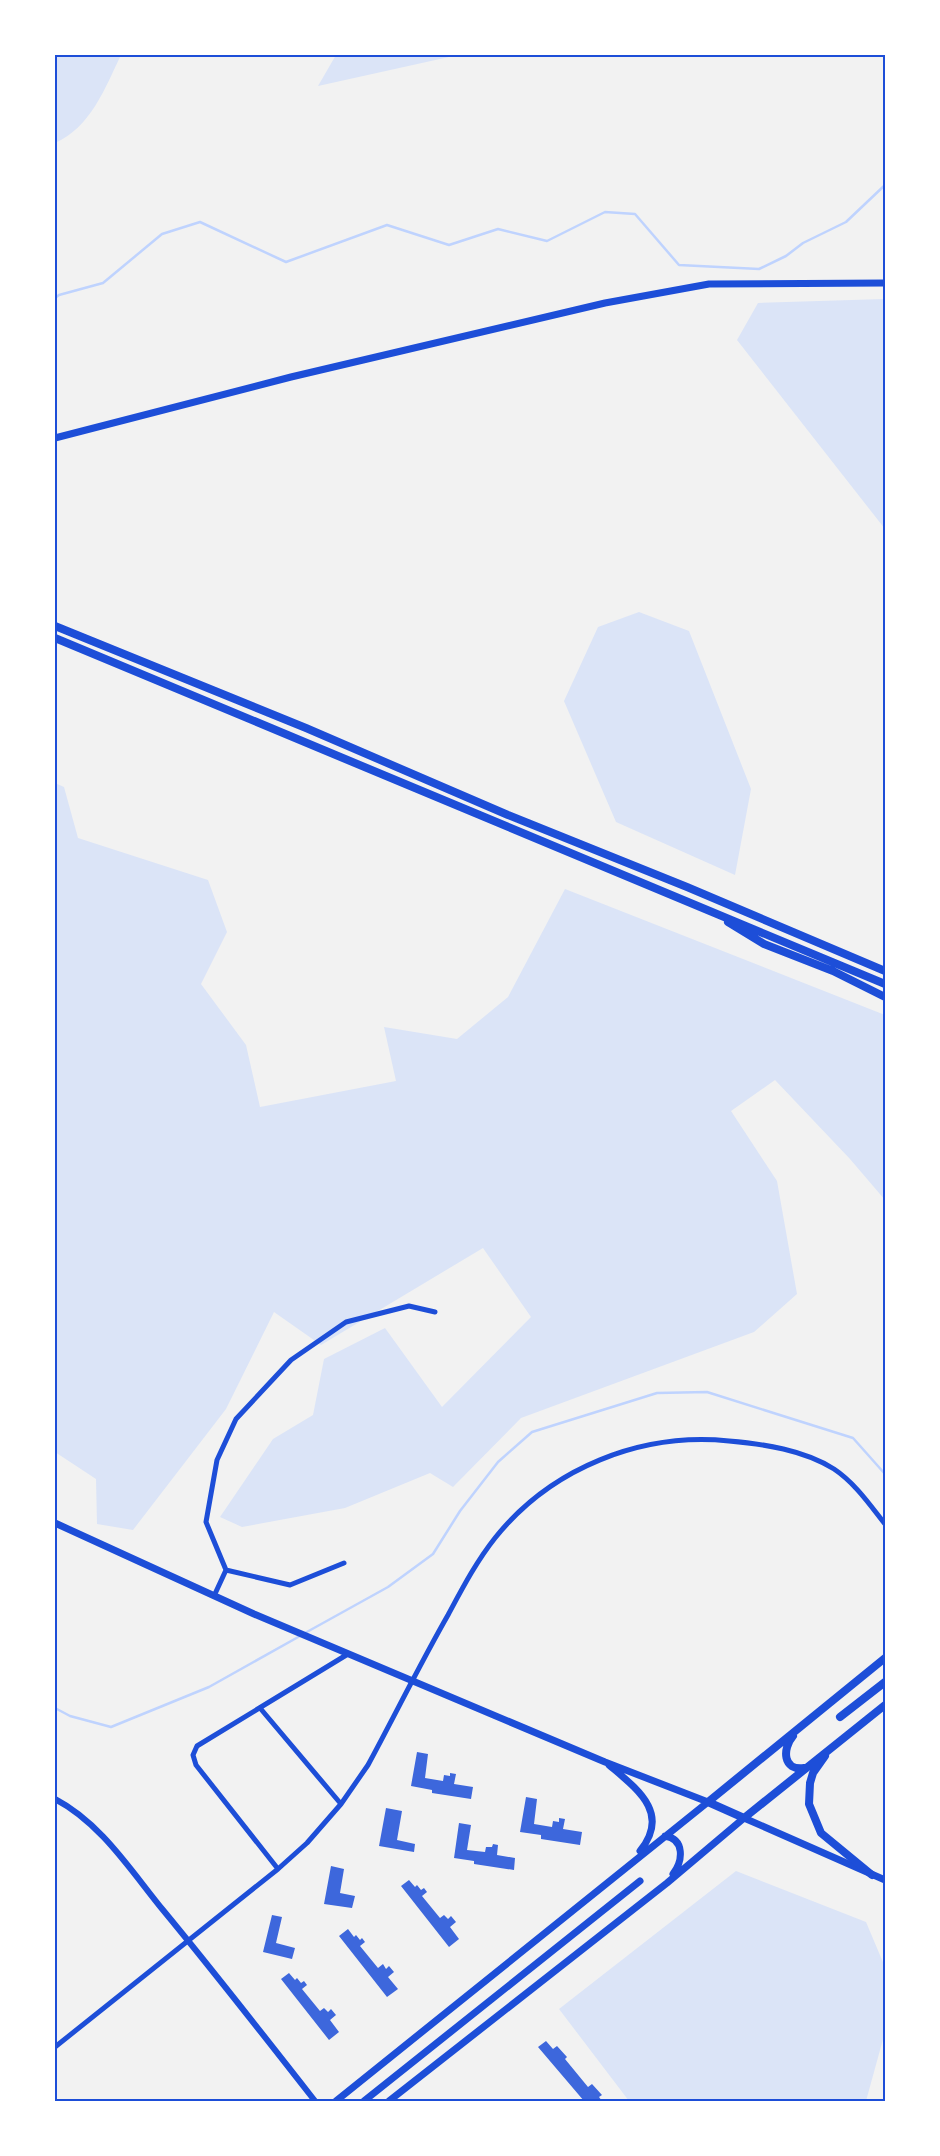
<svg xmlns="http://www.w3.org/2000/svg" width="940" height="2156" viewBox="0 0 940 2156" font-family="Ubuntu,sans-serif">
<rect width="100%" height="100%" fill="#f2f2f2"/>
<!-- green -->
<path fill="#dbe4f7" d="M 55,55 L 121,55 C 105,88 91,127 55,143 Z
M 336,55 L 458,55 L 318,86 Z
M 884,299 L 885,303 L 885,529 L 737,340 L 758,303 Z
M 639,612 L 689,631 L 751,789 L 735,875 L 616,822 L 564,701 L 598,627 Z
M 55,783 L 64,787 L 78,838 L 208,880 L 227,932 L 201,984 L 246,1045 L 260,1107 L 396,1081 L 384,1027 L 457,1039 L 508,997 L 565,889 L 885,1015 L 885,1200 L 850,1159 L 775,1080 L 731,1111 L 777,1181 L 797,1294 L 754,1332 L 521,1418 L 453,1487 L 430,1473 L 345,1508 L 242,1527 L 220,1517 L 273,1439 L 313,1415 L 324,1359 L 385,1328 L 442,1407 L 531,1317 L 483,1248 L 321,1345 L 274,1312 L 226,1409 L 133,1530 L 97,1524 L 96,1479 L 55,1452 Z
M 736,1871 L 866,1922 L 885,1967 L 885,2032 L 866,2101 L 629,2101 L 559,2009 Z"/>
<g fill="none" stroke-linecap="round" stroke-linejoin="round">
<!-- stream -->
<path stroke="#bfd3fe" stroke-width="2.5" d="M 55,298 L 59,295 L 103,283 L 162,234 L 200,222 L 286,262 L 387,225 L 449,245 L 498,229 L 547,241 L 605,212 L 635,214 L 679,265 L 759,269 L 786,256 L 803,243 L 846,222 L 885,185
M 305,1633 L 388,1587 L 433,1554 L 460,1511 L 498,1462 L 532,1432 L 657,1393 L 707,1392 L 853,1438 L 885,1474
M 55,1708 L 70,1716 L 111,1727 L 209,1687 L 300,1636"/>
</g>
<!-- building -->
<path fill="#3d67dc" d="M 417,1752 L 428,1754 L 425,1778 L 443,1781 L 444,1775 L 450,1776 L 450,1773 L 456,1774 L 454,1784 L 473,1787 L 471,1799 L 432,1793 L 432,1790 L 411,1786 Z
M 526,1797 L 537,1799 L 534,1824 L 552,1827 L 553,1821 L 559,1822 L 559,1818 L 565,1819 L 563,1829 L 582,1832 L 580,1845 L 541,1839 L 541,1835 L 520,1832 Z
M 386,1808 L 402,1811 L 397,1840 L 415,1844 L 414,1852 L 379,1846 Z
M 459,1823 L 471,1825 L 467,1850 L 485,1852 L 486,1847 L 492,1847 L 493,1844 L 498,1845 L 497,1855 L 515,1858 L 514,1870 L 474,1864 L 474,1861 L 454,1858 Z
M 331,1866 L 344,1869 L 340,1893 L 355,1896 L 352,1908 L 324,1904 Z
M 409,1880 L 415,1887 L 417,1885 L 421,1890 L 424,1888 L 427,1892 L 422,1896 L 440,1918 L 444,1915 L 448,1919 L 451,1916 L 456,1922 L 450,1927 L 459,1939 L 449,1947 L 401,1886 Z
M 272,1915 L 282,1917 L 276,1943 L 295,1948 L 292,1959 L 263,1952 Z
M 348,1929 L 354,1937 L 356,1935 L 360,1940 L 362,1938 L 365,1942 L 360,1946 L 378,1968 L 383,1964 L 386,1969 L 389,1966 L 394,1972 L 388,1977 L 398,1989 L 387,1997 L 339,1936 Z
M 289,1973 L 295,1980 L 297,1978 L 301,1983 L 304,1981 L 307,1985 L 302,1989 L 320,2011 L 324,2008 L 328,2012 L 331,2009 L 336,2015 L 330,2020 L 339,2032 L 329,2040 L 281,1979 Z
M 546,2041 L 553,2049 L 557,2046 L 567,2057 L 565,2059 L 588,2087 L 592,2084 L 602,2095 L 599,2097 L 602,2101 L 584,2101 L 538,2047 Z"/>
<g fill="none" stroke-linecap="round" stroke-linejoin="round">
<!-- minor -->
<path stroke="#1d4ed8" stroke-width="5" d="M 226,1570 L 290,1585 L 344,1563
M 214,1596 L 226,1570 L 206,1522 L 217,1460 L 236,1419 L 291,1360 L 346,1322 L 409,1306 L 435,1312
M 260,1708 L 341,1804
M 278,1869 L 196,1765 L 193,1755 L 197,1746 L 348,1654
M 55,2047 L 278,1869 L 307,1843 L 341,1804 L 368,1765 C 395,1715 420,1664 448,1615 C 462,1589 476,1562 495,1538 C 551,1468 641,1432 729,1441 C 764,1444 804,1450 834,1469 C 855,1483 870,1505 885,1524"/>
<!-- tertiary -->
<path stroke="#1d4ed8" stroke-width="6" d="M 55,1799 C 101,1823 131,1871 163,1910 C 215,1973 265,2037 315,2101"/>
<!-- secondary -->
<path stroke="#1d4ed8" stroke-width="7" d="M 55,438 L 291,377 L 605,303 L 709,284 L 885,283
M 55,1523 L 254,1614 L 605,1762 L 708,1802 L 336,2101
M 609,1765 C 637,1789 671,1813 640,1851
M 665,1836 C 685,1839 683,1861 673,1874
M 364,2101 L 640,1881
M 389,2101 L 667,1883 L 744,1818 L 885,1880"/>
<!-- primary -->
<path stroke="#1d4ed8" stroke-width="8" d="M 55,626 L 306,728 L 508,815 L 687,887 L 885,971
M 55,638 L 885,984
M 728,922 L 764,944 L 833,971 L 885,997
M 885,1658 L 708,1802 L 744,1818 L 885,1705
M 840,1717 L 885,1682
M 793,1736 C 782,1749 783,1771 804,1768
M 825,1756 L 813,1773 L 810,1783 L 809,1804 L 821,1833 L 872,1875"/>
</g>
<!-- border -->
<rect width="940" height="2156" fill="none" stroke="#ffffff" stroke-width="112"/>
<rect x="56" y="56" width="828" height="2044" fill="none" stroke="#1d4ed8" stroke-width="2"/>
</svg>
